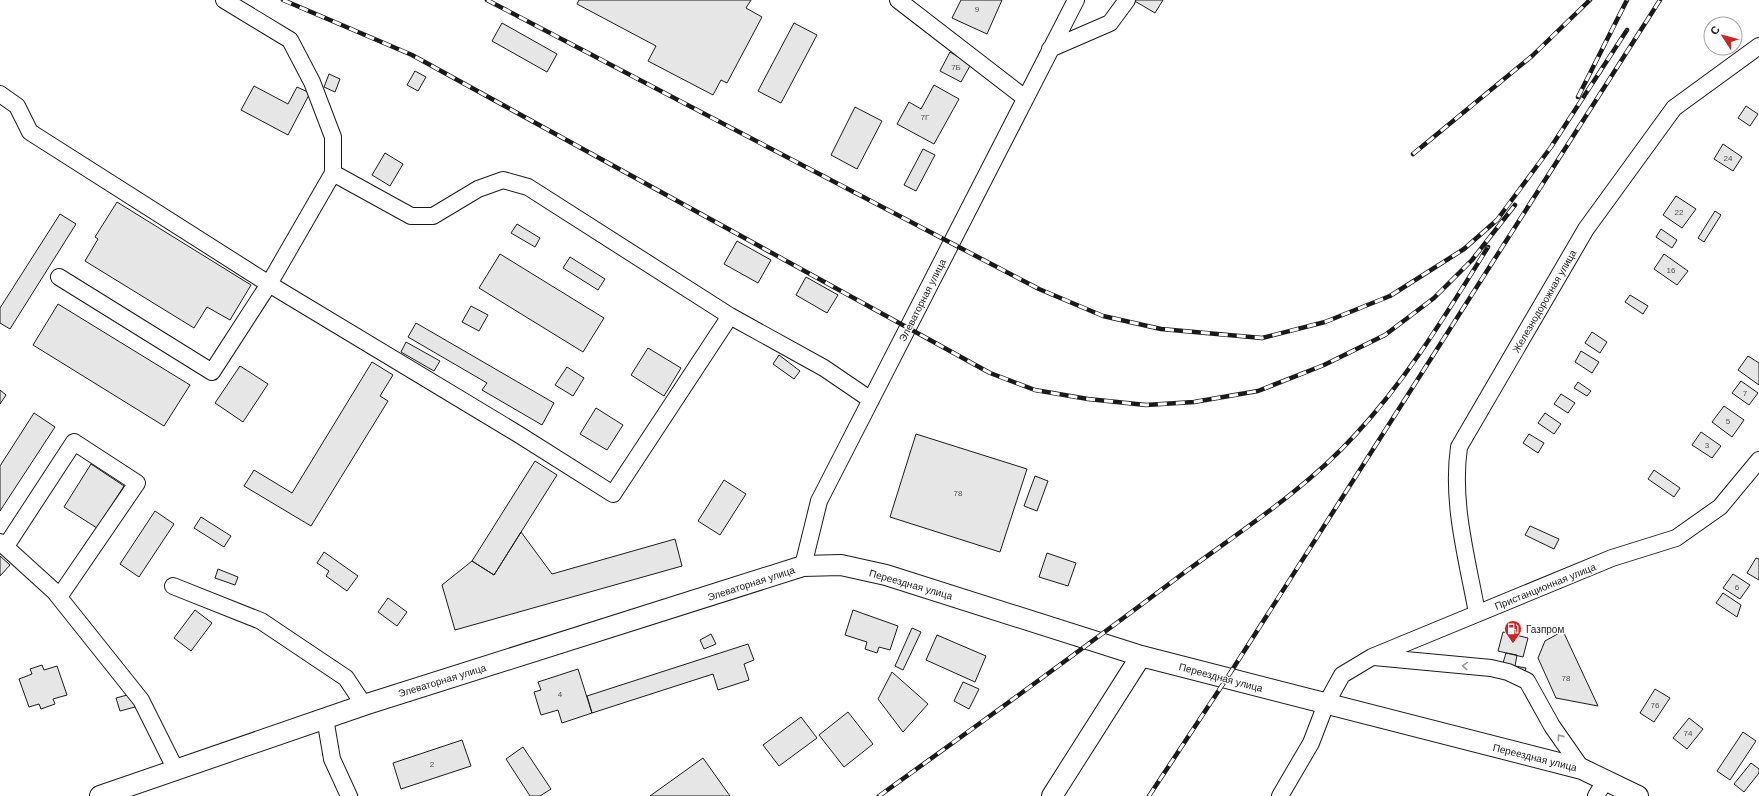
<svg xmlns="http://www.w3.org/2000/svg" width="1759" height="796" viewBox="0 0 1759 796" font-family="Helvetica,sans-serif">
<rect width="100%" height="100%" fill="#fff"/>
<!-- building -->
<path fill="#e6e6e6" stroke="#1a1a1a" d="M 579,0 L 751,0 L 746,8 L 762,17 L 727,83 L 721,80 L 713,95 L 648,61 L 656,46 L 577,4 Z
M 961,0 L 1002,0 L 987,34 L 952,18 Z
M 1133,0 L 1163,0 L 1155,13 Z
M 502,23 L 557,54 L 547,72 L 492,41 Z
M 794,23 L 817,35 L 781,103 L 758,91 Z
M 950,52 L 971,64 L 961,82 L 940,71 Z
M 415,71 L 426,77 L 418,91 L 407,85 Z
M 329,74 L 340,79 L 335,92 L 324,87 Z
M 934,85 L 959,99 L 934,144 L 897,124 L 909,102 L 921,109 Z
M 254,86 L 288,104 L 297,87 L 310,93 L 288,135 L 241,110 Z
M 1746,106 L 1758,114 L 1750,126 L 1738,118 Z
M 855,107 L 882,121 L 857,169 L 831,155 Z
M 1723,144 L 1742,157 L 1733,171 L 1714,159 Z
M 923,149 L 935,155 L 916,191 L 904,185 Z
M 385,153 L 403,164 L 390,186 L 372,175 Z
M 1676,196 L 1696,209 L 1682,228 L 1663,215 Z
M 117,202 L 251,285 L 230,320 L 207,307 L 194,328 L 85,261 L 98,239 L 95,237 Z
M 1715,211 L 1721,215 L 1704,242 L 1698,238 Z
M 60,214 L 76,224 L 10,329 L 0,323 L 0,308 Z
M 517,224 L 540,238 L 535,247 L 511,233 Z
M 1661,229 L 1677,240 L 1672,248 L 1656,237 Z
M 737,241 L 771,260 L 758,283 L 724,264 Z
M 500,254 L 604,318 L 583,352 L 479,288 Z
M 1664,254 L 1688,271 L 1677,285 L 1654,269 Z
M 570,257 L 605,279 L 598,290 L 563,268 Z
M 806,277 L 838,295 L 827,313 L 796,295 Z
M 1630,295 L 1648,306 L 1643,314 L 1625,302 Z
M 58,304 L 190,385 L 164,426 L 33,345 Z
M 471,306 L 488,315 L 479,331 L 462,322 Z
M 416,323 L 554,403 L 542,425 L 482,390 L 487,383 L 408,337 Z
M 1592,332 L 1607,342 L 1600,353 L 1585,343 Z
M 406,342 L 440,361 L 434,371 L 401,352 Z
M 648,348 L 681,368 L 664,396 L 631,375 Z
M 1581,351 L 1599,362 L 1592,373 L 1575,362 Z
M 779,355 L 800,371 L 794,379 L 773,364 Z
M 1748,356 L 1759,363 L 1759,385 L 1738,370 Z
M 372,362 L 393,375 L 380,396 L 388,401 L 311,526 L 244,486 L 254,470 L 292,493 Z
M 240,366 L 268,384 L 243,422 L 215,403 Z
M 567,367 L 584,378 L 573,396 L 555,385 Z
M 1741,381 L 1758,393 L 1749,405 L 1732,393 Z
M 1578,382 L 1591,391 L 1587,396 L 1574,388 Z
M 0,390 L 6,395 L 0,404 Z
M 1561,394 L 1575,403 L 1568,413 L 1554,404 Z
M 1724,406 L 1744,420 L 1732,437 L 1712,422 Z
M 596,408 L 623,425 L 607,450 L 580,434 Z
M 34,413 L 55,427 L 0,511 L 0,466 Z
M 1545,413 L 1561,424 L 1554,434 L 1538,423 Z
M 1701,432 L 1721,446 L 1712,458 L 1692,445 Z
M 916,434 L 1027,469 L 1000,552 L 890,517 Z
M 1529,434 L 1544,443 L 1538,453 L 1523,443 Z
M 535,461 L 557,475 L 494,575 L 472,561 Z
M 91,464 L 124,486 L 97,528 L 64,507 Z
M 1654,470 L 1680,488 L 1674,497 L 1648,479 Z
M 1035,476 L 1048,481 L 1037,511 L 1024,506 Z
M 724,480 L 746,494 L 720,535 L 698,521 Z
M 155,511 L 174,524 L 139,577 L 120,564 Z
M 201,517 L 231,536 L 224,547 L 194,528 Z
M 1530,526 L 1559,539 L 1554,549 L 1525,535 Z
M 521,532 L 552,574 L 675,539 L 682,566 L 455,630 L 442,585 L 472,561 L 494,575 Z
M 324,552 L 358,576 L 347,591 L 326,576 L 329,571 L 317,563 Z
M 1047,553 L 1076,563 L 1068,586 L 1039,577 Z
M 0,556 L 10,565 L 0,576 Z
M 1756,558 L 1759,559 L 1759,580 L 1747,573 Z
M 218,569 L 238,577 L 235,585 L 215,578 Z
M 1733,574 L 1750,585 L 1740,599 L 1723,588 Z
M 1723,593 L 1741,605 L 1737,617 L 1716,603 Z
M 388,598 L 407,612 L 397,626 L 378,612 Z
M 195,610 L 212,623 L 191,651 L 174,638 Z
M 853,610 L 898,626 L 890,650 L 879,647 L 877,653 L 865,649 L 867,642 L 845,635 Z
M 912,628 L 921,632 L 903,670 L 895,666 Z
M 1563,631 L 1598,706 L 1556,698 L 1538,658 L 1545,641 Z
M 1503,632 L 1528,638 L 1523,657 L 1498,651 Z
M 711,634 L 716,644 L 704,649 L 700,640 Z
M 937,635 L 986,656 L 975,682 L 926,660 Z
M 748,644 L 754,660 L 744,664 L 749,680 L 718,690 L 713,674 L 592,713 L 587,696 Z
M 1506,653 L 1517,655 L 1515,666 L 1526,668 L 1522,683 L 1503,663 Z
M 42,665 L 44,670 L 57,666 L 67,695 L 53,699 L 55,704 L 41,709 L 39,704 L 29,707 L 19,679 L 32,674 L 30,669 Z
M 578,669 L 592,713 L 562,723 L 558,710 L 541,715 L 534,692 L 541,690 L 538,682 Z
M 892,672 L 928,704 L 903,732 L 878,699 Z
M 963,682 L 979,689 L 969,709 L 954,701 Z
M 1655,689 L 1670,698 L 1654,722 L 1640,713 Z
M 131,694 L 135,707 L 120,711 L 116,698 Z
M 848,712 L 873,744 L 844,767 L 819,735 Z
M 801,717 L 817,738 L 779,766 L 763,745 Z
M 1689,718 L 1703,729 L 1687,749 L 1673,738 Z
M 1743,732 L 1756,741 L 1730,780 L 1717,771 Z
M 462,740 L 471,766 L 401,789 L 393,763 Z
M 523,747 L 551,789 L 540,796 L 530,796 L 506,759 Z
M 703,758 L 730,796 L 650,796 Z
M 1751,763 L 1759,769 L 1759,773 L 1744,792 L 1734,784 Z"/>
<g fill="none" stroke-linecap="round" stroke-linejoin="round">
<defs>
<path id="minor" d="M 898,0 L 1025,98
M 1050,49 L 1110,23 L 1127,0
M 0,94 L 17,106 L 30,132 L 269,284 L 518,434 L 613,494 L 730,316
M 333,173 L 411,216 L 433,216 L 478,189 L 503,180 L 528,187 L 730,316 L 824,368 L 871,400
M 59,277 L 212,372 L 269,284 L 333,173 L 333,137 L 312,82 L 290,40 L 224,0
M 0,542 L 54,591 L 141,700 L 176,770
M 6,546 L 74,442 L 137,483 L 59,597
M 803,566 L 819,501 L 1076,0
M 173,586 L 261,621 L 346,678 L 364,705
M 1477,613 C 1467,558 1451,503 1459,447 L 1586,229 L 1674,108 L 1759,46
M 1374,657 L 1491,668 L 1508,672 L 1527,681 L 1552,726 L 1582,769
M 325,718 L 332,759 L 349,796
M 1280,796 L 1311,743 L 1326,704 L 1342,675 L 1372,657 L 1612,558 L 1676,538 L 1720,507 L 1759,460
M 1596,796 L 1606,779"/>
<path id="major" d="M 100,796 L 364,705 L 803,566 L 841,565 L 886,575 L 1141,656 L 1582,769 L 1638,796
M 1052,796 L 1141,656"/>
</defs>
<!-- minor casing -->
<use href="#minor" stroke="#1a1a1a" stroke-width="18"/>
<!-- major casing -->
<use href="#major" stroke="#1a1a1a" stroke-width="22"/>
<!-- minor -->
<use href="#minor" stroke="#fff" stroke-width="16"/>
<!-- major -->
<use href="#major" stroke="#fff" stroke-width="20"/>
<defs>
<path id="rail" d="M 283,0 L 412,55 L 990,373 L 1035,390 L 1088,399 L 1146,405 L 1194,402 L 1258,391 L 1324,365 L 1385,335 L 1434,298 L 1472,260 L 1515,205
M 487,0 L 1039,289 L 1103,316 L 1161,329 L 1262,338 L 1325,322 L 1390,296 L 1464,249 L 1497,220 L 1551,147 L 1627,30
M 1578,97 L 1627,0
M 1413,154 L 1532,56 L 1590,0
M 879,796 C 982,722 1084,648 1185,572 C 1244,529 1307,488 1356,434 C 1408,378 1448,311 1488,247
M 1149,796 L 1227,678 L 1660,0"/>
</defs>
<!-- rail casing -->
<use href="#rail" stroke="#1a1a1a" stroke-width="4.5"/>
<!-- rail -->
<use href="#rail" stroke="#fff" stroke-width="3" stroke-dasharray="9" stroke-linecap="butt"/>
</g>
<!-- one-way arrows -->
<defs><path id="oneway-chevron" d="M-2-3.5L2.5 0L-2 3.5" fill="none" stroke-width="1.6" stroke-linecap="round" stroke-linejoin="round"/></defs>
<g stroke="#989898">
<use href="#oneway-chevron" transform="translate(1465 666) rotate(-176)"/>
<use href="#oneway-chevron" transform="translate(1560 737) rotate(-125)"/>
</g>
<!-- icons -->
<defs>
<symbol id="fuel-pin" viewBox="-11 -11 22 30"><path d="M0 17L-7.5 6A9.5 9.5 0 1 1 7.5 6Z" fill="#c62828" stroke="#fff"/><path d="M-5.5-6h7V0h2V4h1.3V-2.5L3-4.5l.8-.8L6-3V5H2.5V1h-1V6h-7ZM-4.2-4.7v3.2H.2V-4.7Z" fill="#fff"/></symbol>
</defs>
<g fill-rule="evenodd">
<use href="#fuel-pin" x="1503" y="619" width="20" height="27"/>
</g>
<g text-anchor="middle" stroke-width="3" stroke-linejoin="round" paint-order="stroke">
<!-- number labels -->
<g font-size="8" fill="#4d4d4d">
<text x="977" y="12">9</text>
<text x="956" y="70">7Б</text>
<text x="925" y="120">7Г</text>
<text x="1728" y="161">24</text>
<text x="1679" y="215">22</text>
<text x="1671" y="273">16</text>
<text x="1745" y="396">7</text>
<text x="1728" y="424">5</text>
<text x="1707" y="448">3</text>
<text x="958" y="496">78</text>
<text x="1737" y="590">6</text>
<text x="1566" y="681">78</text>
<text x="560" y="697">4</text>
<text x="1655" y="708">76</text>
<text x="1688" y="736">74</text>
<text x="432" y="767">2</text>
</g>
<!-- street labels -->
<g font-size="10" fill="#1a1a1a" stroke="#fff">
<text transform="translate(922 300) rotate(-63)" y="4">Элеваторная улица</text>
<text transform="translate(1544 301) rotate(-60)" y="4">Железнодорожная улица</text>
<text transform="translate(751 583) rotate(-18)" y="4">Элеваторная улица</text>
<text transform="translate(911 584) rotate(16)" y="4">Переездная улица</text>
<text transform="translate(1545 586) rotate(-22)" y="4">Пристанционная улица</text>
<text transform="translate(1221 677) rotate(15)" y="4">Переездная улица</text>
<text transform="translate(442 680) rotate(-17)" y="4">Элеваторная улица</text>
<text transform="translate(1535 757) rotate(14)" y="4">Переездная улица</text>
</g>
<!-- poi labels -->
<g font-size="10" fill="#1a1a1a" stroke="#fff" text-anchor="start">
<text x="1526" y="633">Газпром</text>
</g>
</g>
<!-- north arrow -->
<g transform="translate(1723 36) rotate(306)"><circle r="19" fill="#ffffff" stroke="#a3a3a3"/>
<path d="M0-3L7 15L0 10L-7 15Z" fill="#c62828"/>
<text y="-6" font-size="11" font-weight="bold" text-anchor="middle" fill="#1a1a1a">С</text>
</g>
</svg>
